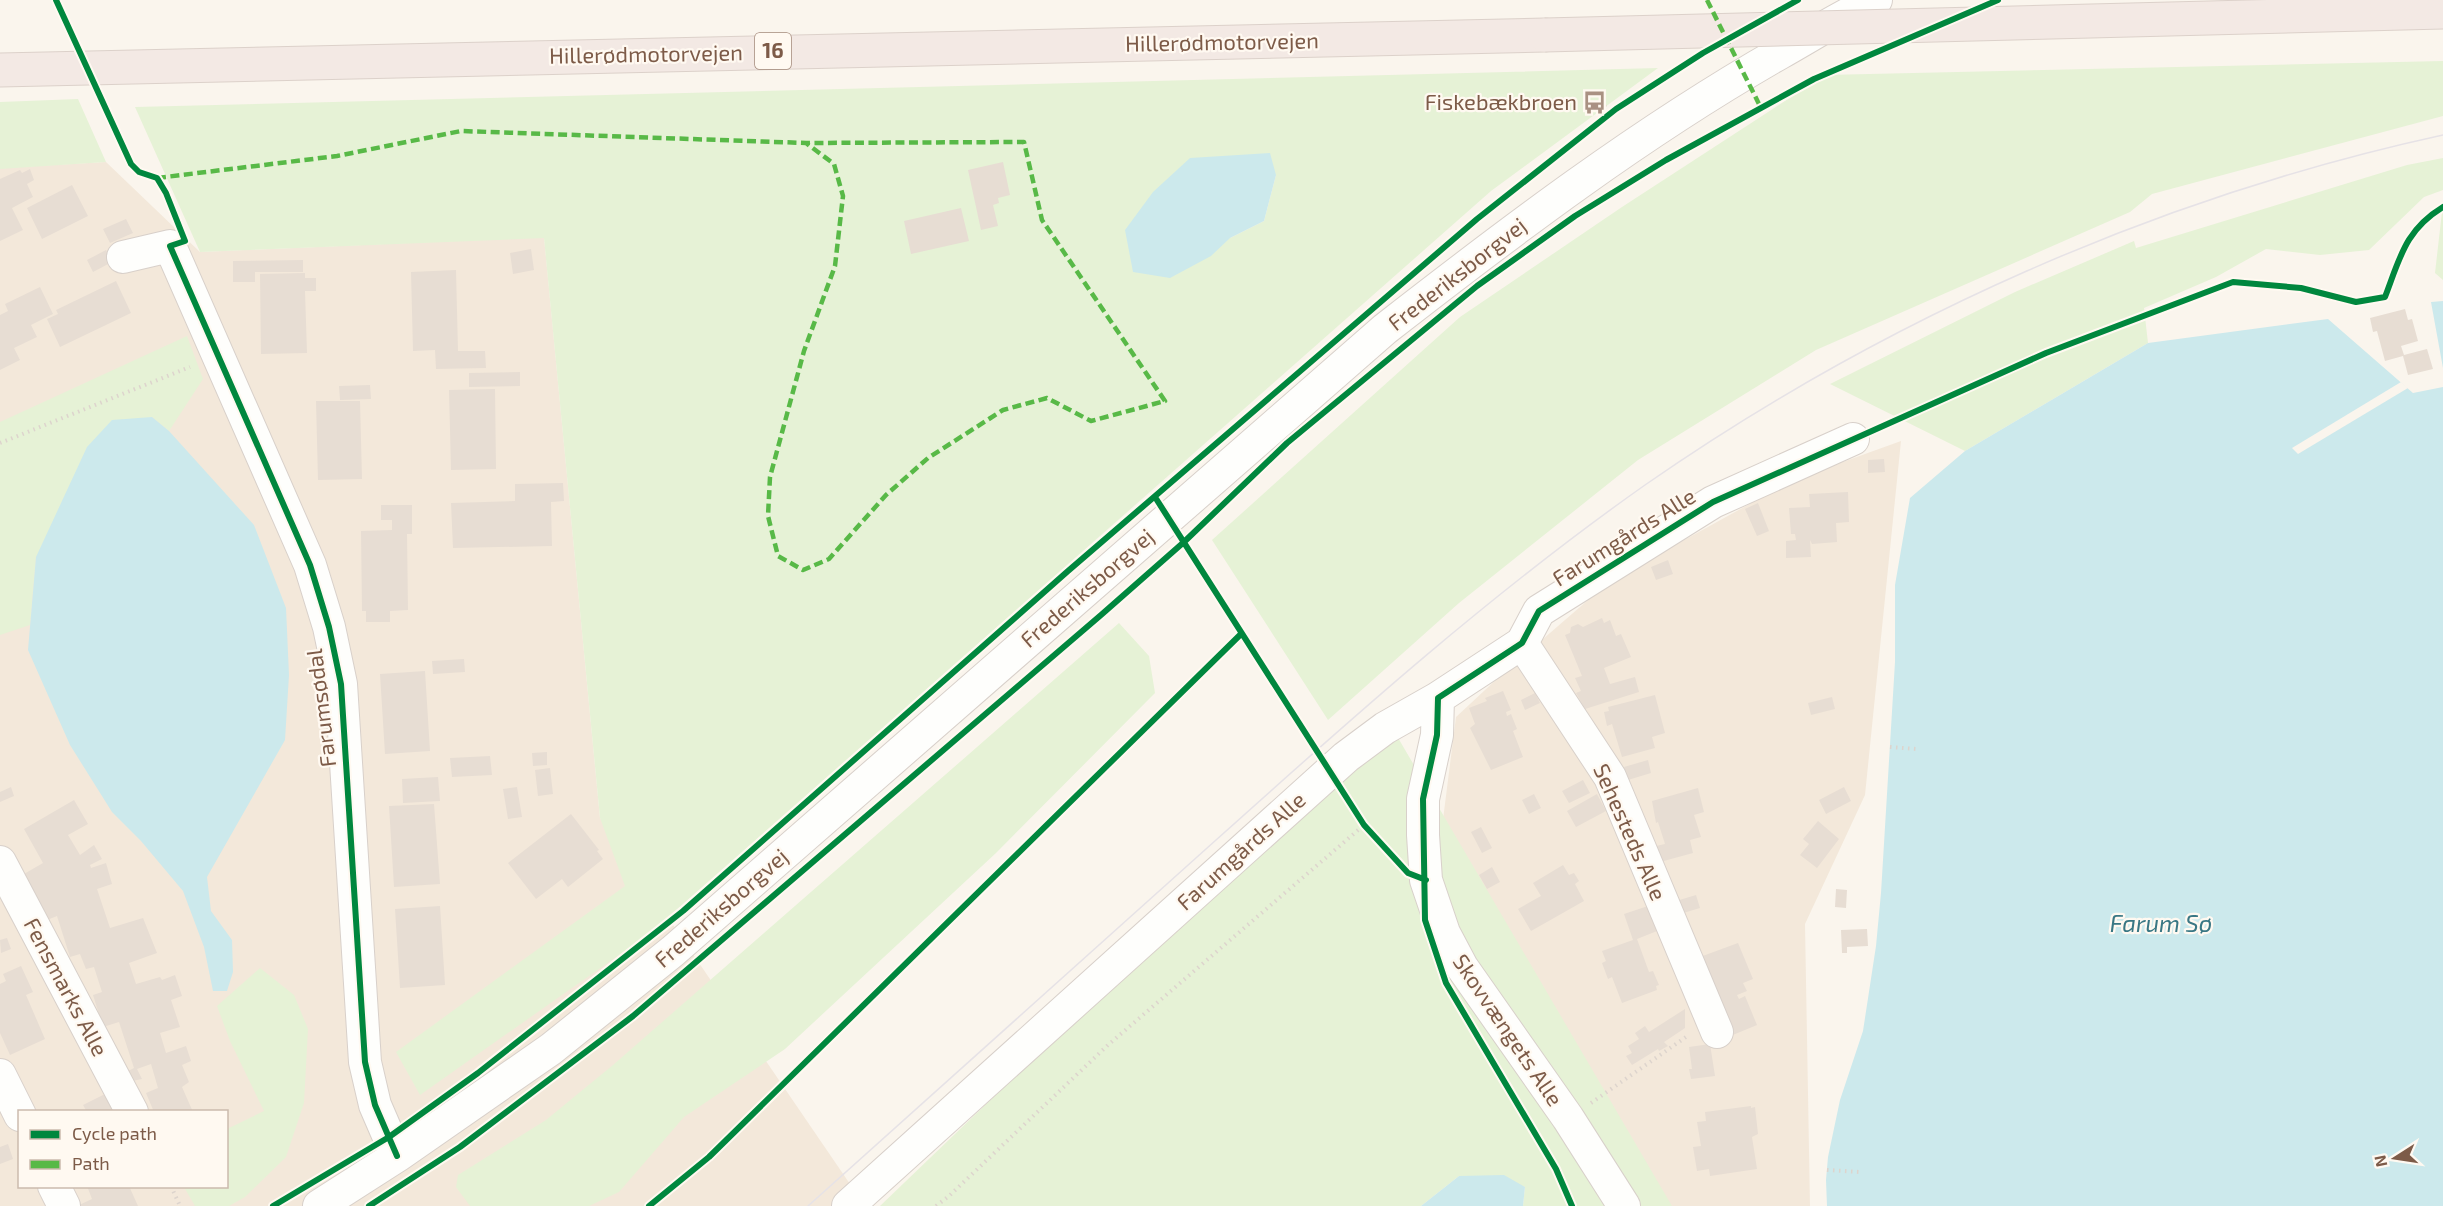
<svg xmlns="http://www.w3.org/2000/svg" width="2443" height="1206" viewBox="0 0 2443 1206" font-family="'Exo 2',sans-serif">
<rect width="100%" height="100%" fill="#faf5ed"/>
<!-- residential -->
<path fill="#f3e8da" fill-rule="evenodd" d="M 106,162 L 200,252 L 544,237 L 600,818 L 865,1206 L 0,1206 L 0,168 ZM 20,1112 L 226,1112 L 226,1186 L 20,1186 Z
M 1901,441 L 1865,795 L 1805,924 L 1810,1206 L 1631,1206 L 1438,859 L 1456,717 L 1499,677 L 1610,581 L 1793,480 Z"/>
<!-- green -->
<path fill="#e6f2d6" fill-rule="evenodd" d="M 2443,61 L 2443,116 L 2152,194 L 2130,212 L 1816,350 L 1638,460 L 1459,603 L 1328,720 L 1212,540 L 1460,317 L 1622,207 L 1825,75 Z
M 1658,68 L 1491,191 L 650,933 L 420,1095 L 396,1052 L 625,886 L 600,818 L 544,238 L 200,252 L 135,107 ZM 1276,175 L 1264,221 L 1230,238 Z
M 78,99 L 106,162 L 0,169 L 0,102 Z
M 2443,158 L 2443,190 L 2424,197 L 2369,250 L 2320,255 L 2266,249 L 2216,277 L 2144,308 L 2148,343 L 1965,451 L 1830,384 L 2015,292 L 2134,241 L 2136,248 L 2407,165 Z
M 2443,203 L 2443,280 L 2435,273 Z
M 187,336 L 203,379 L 169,431 L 152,417 L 36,557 L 30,625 L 0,635 L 0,422 Z
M 1119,623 L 1149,656 L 1155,693 L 996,853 L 785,1049 L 684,1117 L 619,1192 L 589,1206 L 470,1206 L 456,1187 L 458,1175 L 546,1120 L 613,1065 Z
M 1387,719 L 1672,1206 L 1523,1206 L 1525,1187 L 1459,1176 L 1421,1206 L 880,1206 Z
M 260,968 L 294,995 L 308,1029 L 304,1103 L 286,1157 L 245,1197 L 229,1206 L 195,1206 L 184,1187 L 226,1186 L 227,1129 L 264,1111 L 230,1041 L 217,1006 Z"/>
<!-- water -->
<path fill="#cce9ec" d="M 1270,153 L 1276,175 L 1264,221 L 1230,238 L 1211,256 L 1170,278 L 1133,272 L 1125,230 L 1153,192 L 1190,158 Z
M 2443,301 L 2443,368 L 2431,302 Z
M 2328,319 L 2413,393 L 2443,387 L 2443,1206 L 1827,1206 L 1826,1180 L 1828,1157 L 1840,1100 L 1863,1031 L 1876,946 L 1881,893 L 1895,662 L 1895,585 L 1910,498 L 1965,451 L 2148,343 Z
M 152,417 L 169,431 L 254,525 L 286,608 L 289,675 L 285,740 L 207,877 L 211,911 L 232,940 L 233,972 L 227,991 L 213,991 L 204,947 L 183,891 L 141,841 L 112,812 L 70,745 L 28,650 L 36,557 L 87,447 L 112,420 Z
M 1504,1175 L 1525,1187 L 1523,1206 L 1421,1206 L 1459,1176 Z"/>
<!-- pier -->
<path fill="#faf5ed" d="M 2401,382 L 2408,388 L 2298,454 L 2292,448 Z"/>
<!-- building -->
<path fill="#e7ddd3" d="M 1604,101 L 1607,106 L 1598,114 L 1594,109 Z
M 1003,162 L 1010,195 L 998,198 L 999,203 L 993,205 L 998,226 L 981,230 L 968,170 Z
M 30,169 L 34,180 L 27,184 L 33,197 L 12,208 L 23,230 L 0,241 L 0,179 L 20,170 L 22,173 Z
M 72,185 L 88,216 L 42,239 L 27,208 Z
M 961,208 L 969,241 L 911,254 L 904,221 Z
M 126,219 L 133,233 L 110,243 L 103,229 Z
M 531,249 L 534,270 L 513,274 L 510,253 Z
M 106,250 L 112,262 L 93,272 L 87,260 Z
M 303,260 L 303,272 L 255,272 L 255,282 L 233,282 L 233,261 Z
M 456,270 L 458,351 L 485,351 L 486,368 L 436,369 L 435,350 L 413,351 L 411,272 Z
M 305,273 L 305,278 L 316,278 L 316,291 L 305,291 L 307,353 L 261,354 L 260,274 Z
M 116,281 L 131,313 L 60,347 L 47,319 L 58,314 L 56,310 Z
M 40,287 L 53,314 L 31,325 L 37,337 L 14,348 L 20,360 L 0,370 L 0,315 L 8,311 L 5,304 Z
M 2405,309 L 2408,320 L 2412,319 L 2418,341 L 2401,346 L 2404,355 L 2427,349 L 2433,369 L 2408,375 L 2403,356 L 2385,361 L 2377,331 L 2373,332 L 2370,318 Z
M 520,372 L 520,386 L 469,387 L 469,373 Z
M 370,385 L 371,399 L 340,400 L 339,386 Z
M 495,389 L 496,469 L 451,470 L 449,390 Z
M 316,401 L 360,401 L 362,479 L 318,480 Z
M 1884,459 L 1885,472 L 1868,473 L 1868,460 Z
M 563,483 L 564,501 L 551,502 L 552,546 L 453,548 L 451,503 L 515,501 L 515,484 Z
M 1848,492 L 1849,522 L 1836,523 L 1837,542 L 1812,544 L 1810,540 L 1811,557 L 1786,558 L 1786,541 L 1796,540 L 1795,534 L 1791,534 L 1789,508 L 1810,507 L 1809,494 Z
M 1758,503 L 1769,531 L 1757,536 L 1745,509 Z
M 381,505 L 412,505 L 412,534 L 407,534 L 408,610 L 390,611 L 390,622 L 366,622 L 366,611 L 362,611 L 361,531 L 392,530 L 392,520 L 381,520 Z
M 1668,560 L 1673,574 L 1656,580 L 1651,567 Z
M 1602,618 L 1604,623 L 1610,620 L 1616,636 L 1621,634 L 1631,657 L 1604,668 L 1610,684 L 1635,677 L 1639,692 L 1585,709 L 1576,693 L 1581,691 L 1575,678 L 1582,676 L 1565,635 L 1570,633 L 1571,627 L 1578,624 L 1583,627 Z
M 464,659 L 465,672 L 433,674 L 432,661 Z
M 425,671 L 430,751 L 385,754 L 380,674 Z
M 1503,691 L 1511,710 L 1506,712 L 1507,716 L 1511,714 L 1517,729 L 1513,731 L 1523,757 L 1491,770 L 1470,728 L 1475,724 L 1469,708 L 1487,701 L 1485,698 Z
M 1535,693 L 1540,703 L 1525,710 L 1521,700 Z
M 1655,695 L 1665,733 L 1652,737 L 1655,748 L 1622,757 L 1612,724 L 1607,726 L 1604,712 L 1609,711 L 1608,707 Z
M 1832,697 L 1835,709 L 1811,715 L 1808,703 Z
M 547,752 L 547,765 L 533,766 L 532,753 Z
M 490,756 L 492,775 L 452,777 L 450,758 Z
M 1648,760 L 1651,773 L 1628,780 L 1624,767 Z
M 550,768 L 553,794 L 538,796 L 535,770 Z
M 438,777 L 440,801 L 403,803 L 402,779 Z
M 1583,780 L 1590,793 L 1569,803 L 1562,791 Z
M 11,787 L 14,796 L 0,802 L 0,792 Z
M 517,787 L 522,817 L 508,819 L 503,789 Z
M 1844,787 L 1851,801 L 1826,814 L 1819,800 Z
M 1698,788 L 1704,812 L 1694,815 L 1701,837 L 1690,840 L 1693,853 L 1660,862 L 1656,846 L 1665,844 L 1658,822 L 1656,823 L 1652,801 Z
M 1534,794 L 1541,808 L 1529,814 L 1522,800 Z
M 1597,794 L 1606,811 L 1576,827 L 1567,811 Z
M 74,800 L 88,824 L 68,835 L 80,855 L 94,845 L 102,859 L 90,865 L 91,868 L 106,863 L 112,884 L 97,889 L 110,928 L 143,918 L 157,953 L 129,963 L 136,984 L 160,977 L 162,980 L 175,975 L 182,996 L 171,1000 L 180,1027 L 160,1033 L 166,1053 L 186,1046 L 191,1061 L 182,1065 L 189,1082 L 182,1087 L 193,1112 L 154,1112 L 146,1093 L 158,1088 L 151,1064 L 137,1069 L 142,1079 L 132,1081 L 128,1071 L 134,1068 L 119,1022 L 103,1027 L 93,995 L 102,992 L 94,967 L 86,969 L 80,954 L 70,957 L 57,916 L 47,920 L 24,874 L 43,863 L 24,829 Z
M 434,804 L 440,884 L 394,887 L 389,806 Z
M 571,814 L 599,850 L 597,851 L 603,859 L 568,887 L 562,879 L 536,899 L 508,863 Z
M 1818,821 L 1839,839 L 1817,868 L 1800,855 L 1809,844 L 1803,839 Z
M 1481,827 L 1492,848 L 1482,853 L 1471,832 Z
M 1563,865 L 1569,875 L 1574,873 L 1579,881 L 1575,884 L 1584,901 L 1531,931 L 1518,909 L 1541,896 L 1533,883 Z
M 1492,867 L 1500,882 L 1487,889 L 1479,875 Z
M 1836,889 L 1847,890 L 1846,908 L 1835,907 Z
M 1696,895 L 1700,908 L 1680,914 L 1676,901 Z
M 440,906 L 445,985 L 400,988 L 395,909 Z
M 1648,906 L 1657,931 L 1637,939 L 1649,972 L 1653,971 L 1659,985 L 1656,986 L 1657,990 L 1622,1003 L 1612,977 L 1608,979 L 1602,963 L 1606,961 L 1602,951 L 1633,940 L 1624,914 Z
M 1867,929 L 1868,946 L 1847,947 L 1847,953 L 1842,953 L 1841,930 Z
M 7,938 L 11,949 L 1,953 L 0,940 Z
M 1738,943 L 1753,979 L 1743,983 L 1747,991 L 1737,995 L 1739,999 L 1745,996 L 1757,1025 L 1728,1037 L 1700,957 Z
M 21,966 L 33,992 L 26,995 L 45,1039 L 10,1055 L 0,1033 L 0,984 L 6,981 L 3,974 Z
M 1685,1009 L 1685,1028 L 1664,1042 L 1668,1046 L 1659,1051 L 1658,1049 L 1632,1065 L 1626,1056 L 1632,1053 L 1628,1046 L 1639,1039 L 1635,1033 L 1645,1026 L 1649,1032 Z
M 1710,1044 L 1715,1076 L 1691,1079 L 1689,1069 L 1692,1069 L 1689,1047 Z
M 107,1093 L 116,1112 L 87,1112 L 83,1105 Z
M 1751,1106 L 1751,1108 L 1755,1107 L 1758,1134 L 1752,1137 L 1757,1169 L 1710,1176 L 1709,1169 L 1697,1171 L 1693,1147 L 1701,1146 L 1697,1122 L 1706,1121 L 1705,1112 Z
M 8,1144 L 13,1159 L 0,1164 L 0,1147 Z
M 87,1186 L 129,1186 L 138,1206 L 77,1206 L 92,1199 Z"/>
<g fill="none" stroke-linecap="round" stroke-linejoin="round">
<defs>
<path id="minor" d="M 123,257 L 170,246 L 310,565 L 329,627 L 341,684 L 365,1062 L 375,1105 L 397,1156
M 1522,643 L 1610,777 L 1717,1032
M 1438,698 L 1437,735 L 1423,799 L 1423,835 L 1426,880 L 1444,933 L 1462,967 L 1568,1118 L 1624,1206
M 0,862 L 132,1112
M 0,1075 L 20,1115
M 54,1186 L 64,1206
M 319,1206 L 397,1156 L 551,1049 L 673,951 L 1385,329 C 1512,230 1640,133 1780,53 C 1812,35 1843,15 1876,0
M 848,1206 L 1346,757 L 1385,728 L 1438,698 L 1522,643 L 1539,611 L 1713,502 L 1853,439"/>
<path id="highway" d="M 0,70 L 1545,35"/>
</defs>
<!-- minor casing -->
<use href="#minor" stroke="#d8d0ca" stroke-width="34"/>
<!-- highway casing -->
<use href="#highway" stroke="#dcd1ca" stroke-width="35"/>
<!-- path -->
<path stroke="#ddd4cd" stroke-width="4" stroke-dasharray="1.5 4.5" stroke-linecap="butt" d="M 166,193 L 176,217
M 0,443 L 190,367
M 1890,747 L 1916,749
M 1591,1103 L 1686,1037
M 1827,1170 L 1860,1172
M 171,1186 L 180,1206
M 936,1206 L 949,1196 L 1108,1045 L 1364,825"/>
<!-- minor -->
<use href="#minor" stroke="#fefefc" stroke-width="32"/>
<!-- highway -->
<use href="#highway" stroke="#f3e9e4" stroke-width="33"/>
<!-- tram -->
<path stroke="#e6e2e6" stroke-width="1.5" d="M 808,1206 C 944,1084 1080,962 1216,840 C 1354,716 1493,592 1645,485 C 1884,319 2158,197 2443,135"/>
<defs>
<path id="highway-bridge" d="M 1545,35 L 2443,12"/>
</defs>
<!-- highway-bridge casing -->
<use href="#highway-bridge" stroke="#dcd1ca" stroke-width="35" stroke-linecap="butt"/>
<!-- highway-bridge -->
<use href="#highway-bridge" stroke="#f3e9e4" stroke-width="33"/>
<!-- quiet -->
<path stroke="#58b947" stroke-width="4.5" stroke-dasharray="9 4.5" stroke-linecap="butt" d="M 1707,0 L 1761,108
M 157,178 L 337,156 L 461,131 L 806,143 L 1024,142 L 1042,220 L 1165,401 L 1091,421 L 1047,398 L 1003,410 L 928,458 L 886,495 L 829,559 L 803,570 L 778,556 L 768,516 L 770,477 L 804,351 L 835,266 L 843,196 L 834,164 L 806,143"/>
<defs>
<path id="cycleway" d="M 56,0 L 131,164 L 139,172 L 157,178 L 166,193 L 185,241 L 170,246 L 310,565 L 329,627 L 341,684 L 365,1062 L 375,1105 L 397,1156
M 1155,497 L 1364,825 L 1408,873 L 1426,880
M 273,1206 L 389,1137 L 478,1073 L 683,911 L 1068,571 L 1477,219 L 1616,109 L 1703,53 L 1798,0
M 369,1206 L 460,1147 L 633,1016 L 1101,615 L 1184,542 L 1287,443 L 1477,286 L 1575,216 L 1666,160 L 1814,79 L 1998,0
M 649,1206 L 709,1157 L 1241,634
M 1572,1206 L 1556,1169 L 1446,983 L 1425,920 L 1423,799 L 1437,735 L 1438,698 L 1522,643 L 1539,611 L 1713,502 L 2046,353 L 2233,282 L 2301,288 L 2356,302 L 2385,297 C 2400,258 2405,230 2443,207"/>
</defs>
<!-- cycleway casing -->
<use href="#cycleway" stroke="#fff9f1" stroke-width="10"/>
<!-- cycleway -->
<use href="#cycleway" stroke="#00873e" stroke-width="6"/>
</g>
<!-- icons -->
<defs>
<symbol id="bus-bare" viewBox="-9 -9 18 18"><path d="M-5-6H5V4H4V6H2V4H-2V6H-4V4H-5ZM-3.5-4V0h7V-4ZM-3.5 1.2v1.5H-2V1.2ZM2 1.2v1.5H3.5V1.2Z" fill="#a99182" stroke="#fff9f1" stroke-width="2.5" paint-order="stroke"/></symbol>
</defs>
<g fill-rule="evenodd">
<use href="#bus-bare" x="1578" y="86" width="33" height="33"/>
</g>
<g text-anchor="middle" stroke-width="4.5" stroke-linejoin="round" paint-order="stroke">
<!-- shield labels -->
<rect fill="#fff9f1" stroke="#a48a7b" stroke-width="1.5" x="755" y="33" width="36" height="36" rx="4.5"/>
<g font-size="21" font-weight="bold" fill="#7d5b48">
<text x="773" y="58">16</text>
</g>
<!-- street labels -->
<g font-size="22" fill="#7d5b48" stroke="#fff9f1">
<text transform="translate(1222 42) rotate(-1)" y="8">Hillerødmotorvejen</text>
<text transform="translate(646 54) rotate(-1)" y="8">Hillerødmotorvejen</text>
<text transform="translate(1457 274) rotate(-38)" y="8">Frederiksborgvej</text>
<text transform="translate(1624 537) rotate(-32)" y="8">Farumgårds Alle</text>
<text transform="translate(1087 588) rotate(-41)" y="8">Frederiksborgvej</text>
<text transform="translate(321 708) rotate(-97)" y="8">Farumsødal</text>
<text transform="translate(1630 832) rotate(66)" y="8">Sehesteds Alle</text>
<text transform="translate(1241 851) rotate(-42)" y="8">Farumgårds Alle</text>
<text transform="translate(721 908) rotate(-41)" y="8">Frederiksborgvej</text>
<text transform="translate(66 987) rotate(62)" y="8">Fensmarks Alle</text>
<text transform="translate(1508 1030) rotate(56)" y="8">Skovvængets Alle</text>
</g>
<!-- poi labels -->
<g font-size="22" fill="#7d5b48" stroke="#fff9f1" text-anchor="end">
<text x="1577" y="110">Fiskebækbroen</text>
</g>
<!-- water labels -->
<g font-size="24" font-style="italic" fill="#397784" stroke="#fff9f1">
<text x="2161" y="932">Farum Sø</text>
</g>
</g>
<!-- legend -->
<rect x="18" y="1110" width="210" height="78" fill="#fff9f1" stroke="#cbbaad" stroke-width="1.5"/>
<rect x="30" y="1130" width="30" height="9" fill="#00873e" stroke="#cbbaad" stroke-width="1.5"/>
<text x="72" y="1140" font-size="18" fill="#7d5b48">Cycle path</text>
<rect x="30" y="1160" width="30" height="9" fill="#58b947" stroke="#cbbaad" stroke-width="1.5"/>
<text x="72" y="1170" font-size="18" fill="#7d5b48">Path</text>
<!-- north arrow -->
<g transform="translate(2395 1158) rotate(258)" stroke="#fff9f1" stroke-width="4.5" paint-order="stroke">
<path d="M0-4.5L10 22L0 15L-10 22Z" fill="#7d5b48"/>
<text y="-9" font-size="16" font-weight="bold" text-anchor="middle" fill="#7d5b48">N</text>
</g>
</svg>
